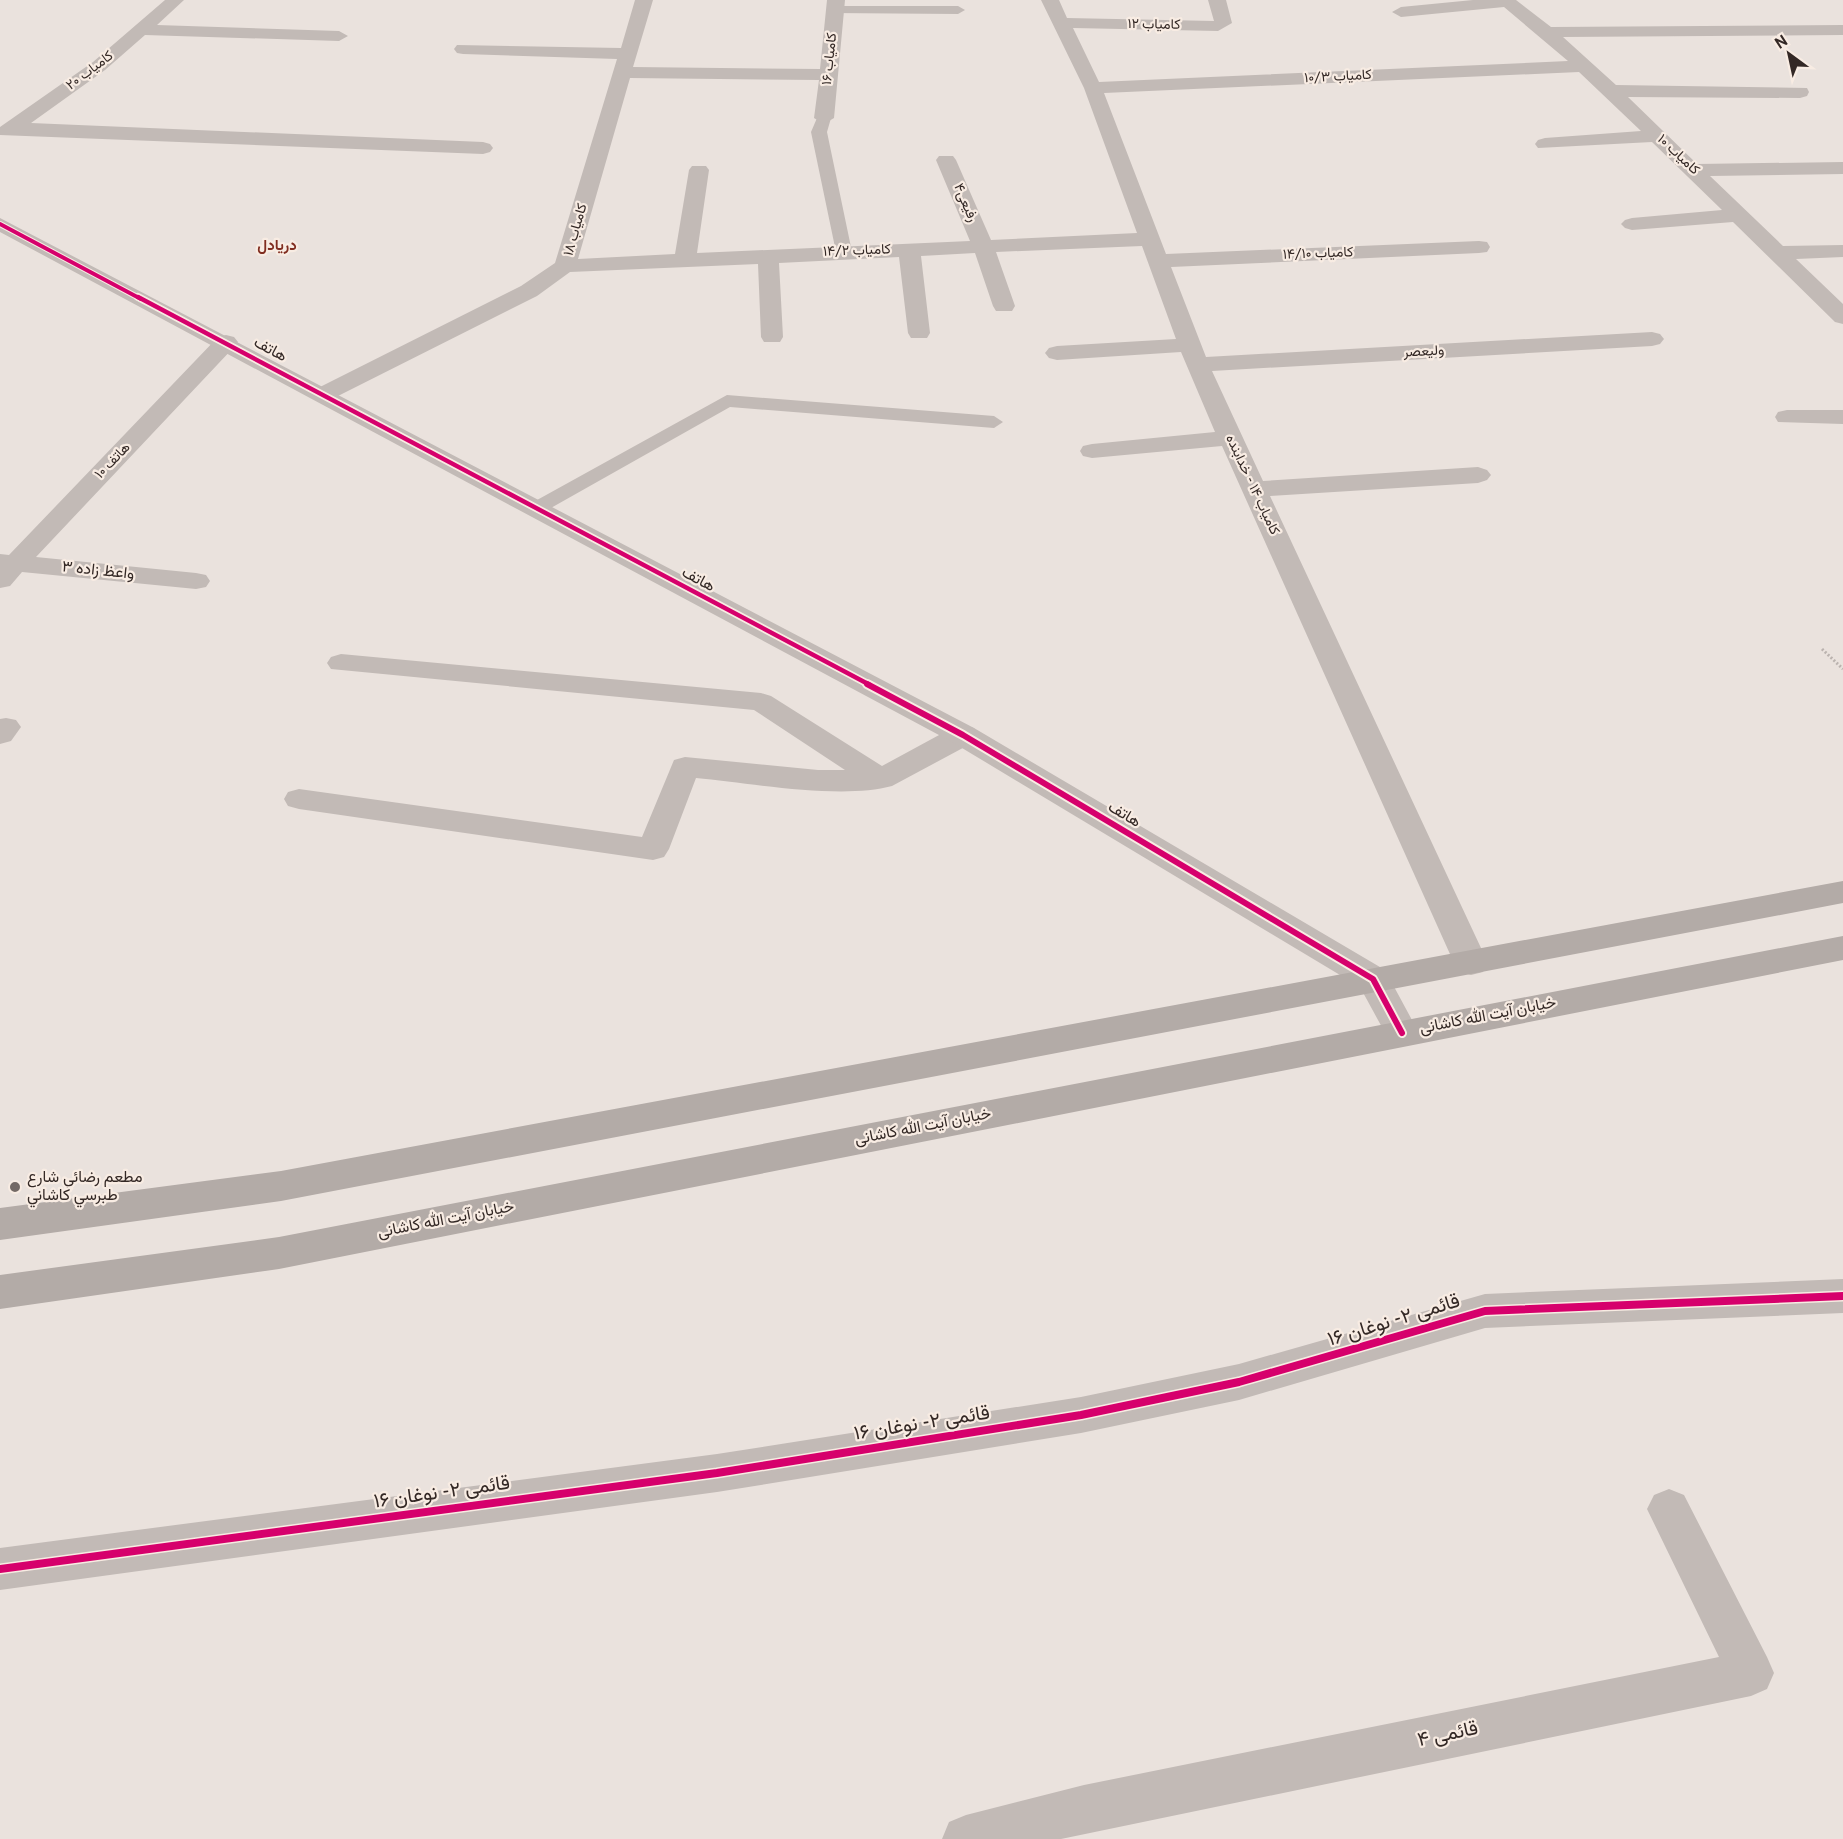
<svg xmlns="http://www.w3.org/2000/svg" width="1843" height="1839" viewBox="0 0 1843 1839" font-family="Overpass,Vazirmatn,sans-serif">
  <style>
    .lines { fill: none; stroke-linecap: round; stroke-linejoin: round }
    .path { stroke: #bbb3af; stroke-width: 3; stroke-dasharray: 2 2; stroke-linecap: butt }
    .service { fill: #c2bab6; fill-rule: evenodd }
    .minor { fill: #c2bab6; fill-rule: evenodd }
    .tertiary { fill: #c2bab6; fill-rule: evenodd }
    .secondary { fill: #b3aba7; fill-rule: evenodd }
    .cycleway-far3-casing { stroke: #f8ece3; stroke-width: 6 }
    .cycleway-far2-casing { stroke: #f8ece3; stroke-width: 8 }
    .cycleway-far1-casing { stroke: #f8ece3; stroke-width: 10 }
    .cycleway-casing { stroke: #f8ece3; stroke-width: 11 }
    .cycleway-far3 { stroke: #d6006c; stroke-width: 4 }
    .cycleway-far2 { stroke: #d6006c; stroke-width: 4.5 }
    .cycleway-far1 { stroke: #d6006c; stroke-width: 6 }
    .cycleway { stroke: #d6006c; stroke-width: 8 }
    .poi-dot { fill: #736965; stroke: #f8ece3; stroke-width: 2 }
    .labels { text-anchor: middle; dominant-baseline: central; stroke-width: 4.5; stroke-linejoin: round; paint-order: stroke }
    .far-street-label { font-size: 14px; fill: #332825; stroke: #f8ece3 }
    .far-neighbourhood-label { font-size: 15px; font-weight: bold; fill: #802d20; stroke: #f8ece3 }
    .street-label { font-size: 16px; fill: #332825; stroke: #f8ece3 }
    .poi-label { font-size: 16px; fill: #332825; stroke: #f8ece3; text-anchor: start }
    .near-street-label { font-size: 20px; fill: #332825; stroke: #f8ece3 }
  </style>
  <rect width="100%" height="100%" fill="#eae2dd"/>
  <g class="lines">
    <path class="path" d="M1822 649 1843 669"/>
    <g class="service">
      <path d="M835 6H958L965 10 958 14 830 13 828 10Z"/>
      <path d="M824 114 831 118 827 132 852 252 844 257 836 252 811 132 817 118Z"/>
      <path d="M727 395 994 416 1003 422 994 428 730 407 542 513H528L525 509 528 505Z"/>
    </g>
    <g class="minor">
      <path d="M165 0H184L157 25 339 31 348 36 339 41 145 35 105 70 31 123 483 142 490 144 493 148 490 152 483 154 0 135V127L93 62Z"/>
      <path d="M635 0H653L633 67 820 69 827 0H845L834 118 824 124 814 118 819 80 630 78 578 259 675 254 689 170 692 166H706L709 170 697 253 970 241 936 160 939 156H953L956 160 991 240 1137 233 1084 88 1041 0H1059L1067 18 1214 21 1208 0H1226L1232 23 1218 31 1073 28 1099 82 1568 61 1504 7 1401 17 1392 12 1401 7 1473 0H1516L1551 27 1843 25V35L1563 37 1616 85 1807 88 1809 92 1807 96 1800 98 1628 97 1697 164 1843 162V174L1710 176 1783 246 1843 245V257L1796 259 1843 304V324L1835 322 1733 222 1632 230 1625 228 1621 224 1625 220 1632 218 1722 210 1652 142 1538 148 1535 144 1538 140 1545 138 1641 131 1579 72 1104 93 1166 254 1479 241 1487 242 1490 247 1487 252 1479 253 1171 267 1206 357 1652 332 1660 334 1664 339 1660 344 1652 346 1212 371 1263 481 1478 467 1487 470 1491 475 1487 480 1478 483 1270 496 1488 963 1483 972 1471 975 1459 972 1454 963 1222 446 1092 458 1083 456 1080 451 1083 446 1092 444 1215 432 1181 352 1057 360 1049 358 1045 353 1049 348 1057 346 1176 339 1142 246 996 252 1015 306 1012 311H996L993 306 975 253 921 256 930 333 927 338H911L908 333 899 257 779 263 783 337 780 342H764L761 337 758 264 570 272 537 296 332 399 324 401 316 399 312 394 316 389 521 286 555 263 617 59 463 54 457 53 454 49 457 45 621 48Z"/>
      <path d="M226 335 234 337 238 342 234 347 36 557 196 573 206 575 210 581 206 587 196 589 22 572 10 586 0 588V554L9 555 218 337Z"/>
      <path d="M1787 410H1843V424L1778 422 1775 417 1778 412Z"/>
      <path d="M341 654 761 693 771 696 882 766 952 728 963 725 974 728 978 735 974 742 892 786C841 800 750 783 696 778L669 849 664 857 653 860 299 809 288 806 284 799 288 792 299 789 642 837 674 760 685 757 818 770H845L754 710 331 669 327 663 331 657Z"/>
      <path d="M6 718 16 720 21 727 11 741 0 744V719Z"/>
      <path d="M1843 1279V1313L1485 1328 1239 1400 1081 1433 717 1492 0 1590V1548L717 1454 1081 1397 1239 1364 1485 1294Z"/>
      <path d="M1669 1489 1684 1495 1767 1657 1774 1673 1767 1689 1751 1696 1061 1839H942L949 1822 966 1815 1084 1785 1719 1657 1647 1509 1654 1495Z"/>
    </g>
    <path class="tertiary" d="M0 218 974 728 1385 970 1419 1033 1414 1042 1402 1046 1390 1042 1360 987 952 742 0 232Z"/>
    <g class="secondary">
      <path d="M1843 881V903L281 1201 0 1240V1208L281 1171Z"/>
      <path d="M1843 936V960L279 1269 0 1309V1275L279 1237Z"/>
    </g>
    <g class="cycleway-far3-casing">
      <path id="cycleway-far3" d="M0 224 141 299"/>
    </g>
    <g class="cycleway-far2-casing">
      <path id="cycleway-far2" d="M138 297 870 685"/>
    </g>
    <g class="cycleway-far1-casing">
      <path id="cycleway-far1" d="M867 684 963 735 1373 979 1402 1033"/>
    </g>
    <g class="cycleway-casing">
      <path id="cycleway" d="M0 1569 717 1473 1081 1415 1239 1382 1485 1311 1843 1296"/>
    </g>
    <use href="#cycleway-far3" class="cycleway-far3"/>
    <use href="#cycleway-far2" class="cycleway-far2"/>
    <use href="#cycleway-far1" class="cycleway-far1"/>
    <use href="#cycleway" class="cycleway"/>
  </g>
  <circle class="poi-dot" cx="15" cy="1187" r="6"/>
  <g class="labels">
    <g class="far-street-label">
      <text transform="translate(1154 25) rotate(1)">کامیاب ۱۲</text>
      <text transform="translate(830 59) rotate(-84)">کامیاب ۱۶</text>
      <text transform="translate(90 71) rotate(-37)">کامیاب ۲۰</text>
      <text transform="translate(1338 77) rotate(-3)">کامیاب ۱۰/۳</text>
      <text transform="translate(1678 155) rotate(43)">کامیاب ۱۰</text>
      <text transform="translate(965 203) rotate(67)">رفیعی۴</text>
      <text transform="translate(576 230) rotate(-74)">کامیاب ۱۸</text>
      <text transform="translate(857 251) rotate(-2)">کامیاب ۱۴/۲</text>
      <text transform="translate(1318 254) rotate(-2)">کامیاب ۱۴/۱۰</text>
      <text transform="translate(1424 352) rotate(-3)">ولیعصر</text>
      <text transform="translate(113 461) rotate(-46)">هاتف ۱۰</text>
      <text transform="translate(1252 485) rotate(65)">کامیاب ۱۴ - خدابنده</text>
    </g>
    <g class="far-neighbourhood-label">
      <text x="277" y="246">دریادل</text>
    </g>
    <g class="street-label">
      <text transform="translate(270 350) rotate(28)">هاتف</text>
      <text transform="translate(98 571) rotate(6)">واعظ زاده ۳</text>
      <text transform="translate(698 580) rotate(28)">هاتف</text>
      <text transform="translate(1124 815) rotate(31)">هاتف</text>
      <text transform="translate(1488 1016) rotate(-11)">خیابان آیت الله کاشانی</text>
      <text transform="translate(923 1127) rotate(-11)">خیابان آیت الله کاشانی</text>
      <text transform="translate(446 1220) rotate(-11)">خیابان آیت الله کاشانی</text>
    </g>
    <g class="poi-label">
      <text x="27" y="1178">مطعم رضائي شارع<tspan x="27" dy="18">طبرسي كاشاني</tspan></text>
    </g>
    <g class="near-street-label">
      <text transform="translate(1394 1321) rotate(-17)">قائمی ۲- نوغان ۱۶</text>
      <text transform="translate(922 1424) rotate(-9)">قائمی ۲- نوغان ۱۶</text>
      <text transform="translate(442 1493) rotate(-8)">قائمی ۲- نوغان ۱۶</text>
      <text transform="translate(1448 1735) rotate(-12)">قائمی ۴</text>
    </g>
  </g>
  <g transform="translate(1789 54) rotate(327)" stroke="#f8ece3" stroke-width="4.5" paint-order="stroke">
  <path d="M0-4.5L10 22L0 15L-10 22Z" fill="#332825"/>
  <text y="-9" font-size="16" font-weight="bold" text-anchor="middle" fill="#332825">N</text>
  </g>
</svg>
